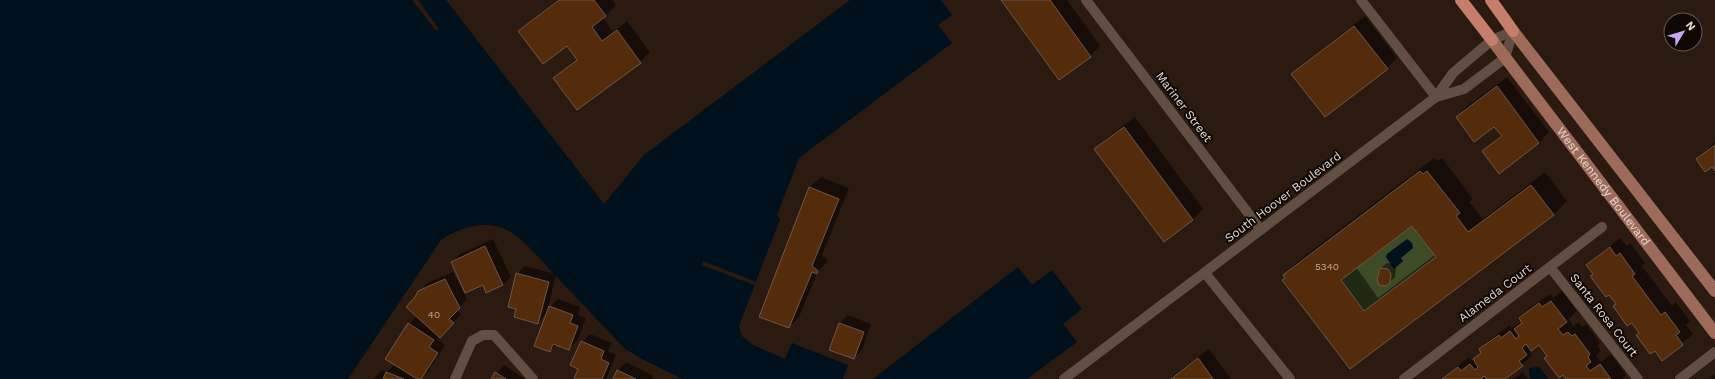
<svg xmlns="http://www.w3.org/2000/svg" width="1715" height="379" viewBox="0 0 1715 379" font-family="'Work Sans',sans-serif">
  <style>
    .green { fill: #3d4b26 }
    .water { fill: #00101c }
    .pier { fill: #2b1a0f }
    .shadow { fill: #0007; fill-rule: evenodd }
    .building { fill: #552c0b; stroke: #6c584b; fill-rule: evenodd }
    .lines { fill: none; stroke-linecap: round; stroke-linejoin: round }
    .street { stroke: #624e42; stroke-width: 10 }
    .primary { stroke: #9e6b5b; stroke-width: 12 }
    .highway { stroke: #c67e6c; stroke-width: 12 }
    .labels { text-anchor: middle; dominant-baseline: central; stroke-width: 4; stroke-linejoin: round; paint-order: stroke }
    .number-label { font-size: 10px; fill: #c1aea0 }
    .street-label { font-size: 12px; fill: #e5d9d1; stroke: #0e0704 }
  </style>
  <rect width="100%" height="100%" fill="#2b1a0f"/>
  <path class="green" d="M1412 226 1436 257 1364 311 1341 280Z"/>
  <g class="water">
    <path d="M0 0H446L604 204 644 155 850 0H941L952 15 938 25 952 43 799 158 777 215 780 219 739 326 742 336 753 345 785 359 792 343 848 365 843 379H683L642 359 624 348C600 322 576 297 552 272 540 259 527 243 512 233 490 218 461 226 441 240L348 379H0Z"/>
    <path d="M1407 239 1412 243 1413 248 1401 258 1403 261 1394 269 1386 257 1387 254Z"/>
    <path d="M1018 267 1032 285 1052 270 1082 309 1063 324 1077 342 1027 379H873Z"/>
    <path d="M1539 367 1549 379H1530L1529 368Z"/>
  </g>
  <g class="pier">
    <path d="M412 0H418L439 29 436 31Z"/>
    <path d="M703 261 756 282 754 285 702 265Z"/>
  </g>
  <g class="shadow">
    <path d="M557 0H612L616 5 603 18 613 32 627 21 650 52 640 62 554 78 577 58 567 45 519 31 530 21Z"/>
    <path d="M1002 0H1067L1100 46 1090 56Z"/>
    <path d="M1365 16 1397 58 1387 68 1293 74 1303 64Z"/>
    <path d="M1507 77 1549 132 1539 143 1499 172 1483 151 1502 135 1495 125 1457 117 1467 106Z"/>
    <path d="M1135 117 1203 209 1193 219 1164 241 1095 149 1106 139Z"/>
    <path d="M1715 142V170L1712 166 1698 159Z"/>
    <path d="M1434 158 1437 161 1442 158 1473 199 1469 202 1483 219 1545 172 1567 201 1553 215 1350 368 1284 275 1298 261ZM1412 224 1435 255 1378 298 1356 267Z"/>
    <path d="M821 177 849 188 822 255 828 261 827 262 817 273 799 317 789 327 761 316 810 187Z"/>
    <path d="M1620 238 1627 246 1630 243 1645 263 1642 266 1672 306 1676 302 1690 321 1686 325 1693 334 1662 359 1655 350 1637 335 1640 332 1587 265 1598 255Z"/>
    <path d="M493 239 511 277 503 285 483 284 452 262 460 254Z"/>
    <path d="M1387 263 1394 264 1396 268 1395 277 1389 283 1381 268Z"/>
    <path d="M525 266 556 274 547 313 538 323 517 308V274Z"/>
    <path d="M453 272 467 299 457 310 461 314 437 339 445 345 428 372 420 379H373L382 370 387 372 395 364 409 324 417 316 419 292 427 283Z"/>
    <path d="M1562 291 1577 311 1569 319 1573 326 1579 322 1582 327 1586 324 1600 343 1597 346 1601 351 1596 356 1601 362 1611 354 1626 375 1623 379H1567L1539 344 1530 351 1532 355 1522 365 1503 379H1443L1469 357 1472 361 1475 359 1482 352 1480 349 1491 339 1510 325 1512 328 1522 321 1520 318 1530 308 1550 294 1553 298Z"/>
    <path d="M558 299 580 307 578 315 586 318 577 341 569 349 557 344 550 351V307Z"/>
    <path d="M848 315 871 324 862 350 854 358 840 323Z"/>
    <path d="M590 334 612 343 608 351 616 355 606 379H575L579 368 582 342Z"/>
    <path d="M1209 349 1231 379H1170L1174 375Z"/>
    <path d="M626 362 654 376 652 379H614L618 370Z"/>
    <path d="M504 365 525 379H492Z"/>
    <path d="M1523 372 1528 379H1513Z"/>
    <path d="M1715 374V379H1708Z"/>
  </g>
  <g class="building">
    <path d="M559 0H594L606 16 592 27 602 41 617 30 641 63 577 110 553 78 577 60 567 46 543 64 518 31Z"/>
    <path d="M1001 0H1050L1091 57 1059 80Z"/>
    <path d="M1354 26 1388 69 1325 117 1291 74Z"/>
    <path d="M1497 86 1539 143 1499 174 1482 151 1502 136 1494 127 1474 142 1456 117Z"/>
    <path d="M1124 127 1193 220 1164 242 1094 149Z"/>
    <path d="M1715 145V171L1712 167 1705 172 1696 159Z"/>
    <path d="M1420 171 1423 174 1427 171 1460 213 1456 216 1468 232 1531 185 1554 215 1350 369 1282 280 1285 278 1283 275ZM1412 226 1436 257 1364 311 1341 280Z"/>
    <path d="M809 187 839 199 812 266 818 271 817 274 812 272 789 328 759 317Z"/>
    <path d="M485 246 503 285 486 293 483 285 465 293 451 262Z"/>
    <path d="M1610 247 1616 256 1620 253 1635 274 1632 276 1661 315 1665 312 1680 332 1676 335 1683 345 1662 361 1655 351 1650 354 1636 335 1639 333 1632 323 1627 326 1613 306 1616 304 1609 295 1606 297 1590 276 1593 274 1586 265Z"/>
    <path d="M1380 268 1388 269 1391 274 1390 283 1386 286 1379 285 1377 280Z"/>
    <path d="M516 273 549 282 538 324 514 317 516 309 508 307Z"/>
    <path d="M445 279 460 308 449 319 454 323 440 338 406 307 415 297 418 291Z"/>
    <path d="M1551 301 1567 322 1558 329 1563 335 1568 332 1572 336 1575 334 1590 354 1588 357 1591 362 1586 366 1590 371 1600 364 1611 379H1566L1563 375 1559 378 1544 358 1547 356 1539 345 1531 351 1526 344 1522 348 1527 355 1519 361 1523 366 1505 379H1487L1484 376 1481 379H1442L1458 367 1461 371 1470 364 1475 370 1478 367 1473 359 1481 353 1479 349 1499 335 1501 338 1510 331 1516 339 1519 336 1514 329 1522 323 1519 318 1539 303 1542 307Z"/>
    <path d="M549 306 573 315 570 323 578 326 569 350 553 344 550 352 534 346Z"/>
    <path d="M408 323 434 340 429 347 438 353 421 379H417L385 359Z"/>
    <path d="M839 323 864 332 854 359 829 350Z"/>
    <path d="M581 341 604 351 601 359 609 363 602 379H574L578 369 570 365Z"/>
    <path d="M1198 358 1213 379H1171Z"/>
    <path d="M617 370 636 379H613Z"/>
    <path d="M386 372 404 379H383Z"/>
    <path d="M495 372 506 379H491Z"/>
  </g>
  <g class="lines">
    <g class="street">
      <path d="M1086 0 1261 230"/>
      <path d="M1361 0 1436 97"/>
      <path d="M1436 97 1464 89 1505 58 1513 31"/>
      <path d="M1550 267 1638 379"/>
      <path d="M1205 273 1290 379"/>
      <path d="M455 379 472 341 483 335H494L533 379"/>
      <path d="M1064 379 1436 97 1453 73 1492 40 1513 31"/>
      <path d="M1404 379 1602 227"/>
      <path d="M1680 379 1715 352"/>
    </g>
    <g class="primary">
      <path d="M1513 31 1715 291"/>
      <path id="s1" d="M1492 40 1715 333"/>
    </g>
    <g class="highway">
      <path d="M1461 0 1492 40"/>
      <path d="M1491 0 1513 31"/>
    </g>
  </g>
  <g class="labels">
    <g class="number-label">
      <text x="1327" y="266">5340</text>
      <text x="434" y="314">40</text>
    </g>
    <g class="street-label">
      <text transform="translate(1184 107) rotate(53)">Mariner Street</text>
      <text stroke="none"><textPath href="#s1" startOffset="184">West Kennedy Boulevard</textPath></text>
      <text transform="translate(1283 197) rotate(-37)">South Hoover Boulevard</text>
      <text transform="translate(1495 293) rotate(-37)">Alameda Court</text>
      <text transform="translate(1604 315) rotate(52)">Santa Rosa Court</text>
    </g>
  </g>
  <g transform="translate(1683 32) rotate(52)"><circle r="19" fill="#0e0704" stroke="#645b56"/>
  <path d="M0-3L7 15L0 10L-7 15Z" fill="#c4a7f1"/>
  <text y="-6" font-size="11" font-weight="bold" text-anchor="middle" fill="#e5d9d1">N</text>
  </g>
</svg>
